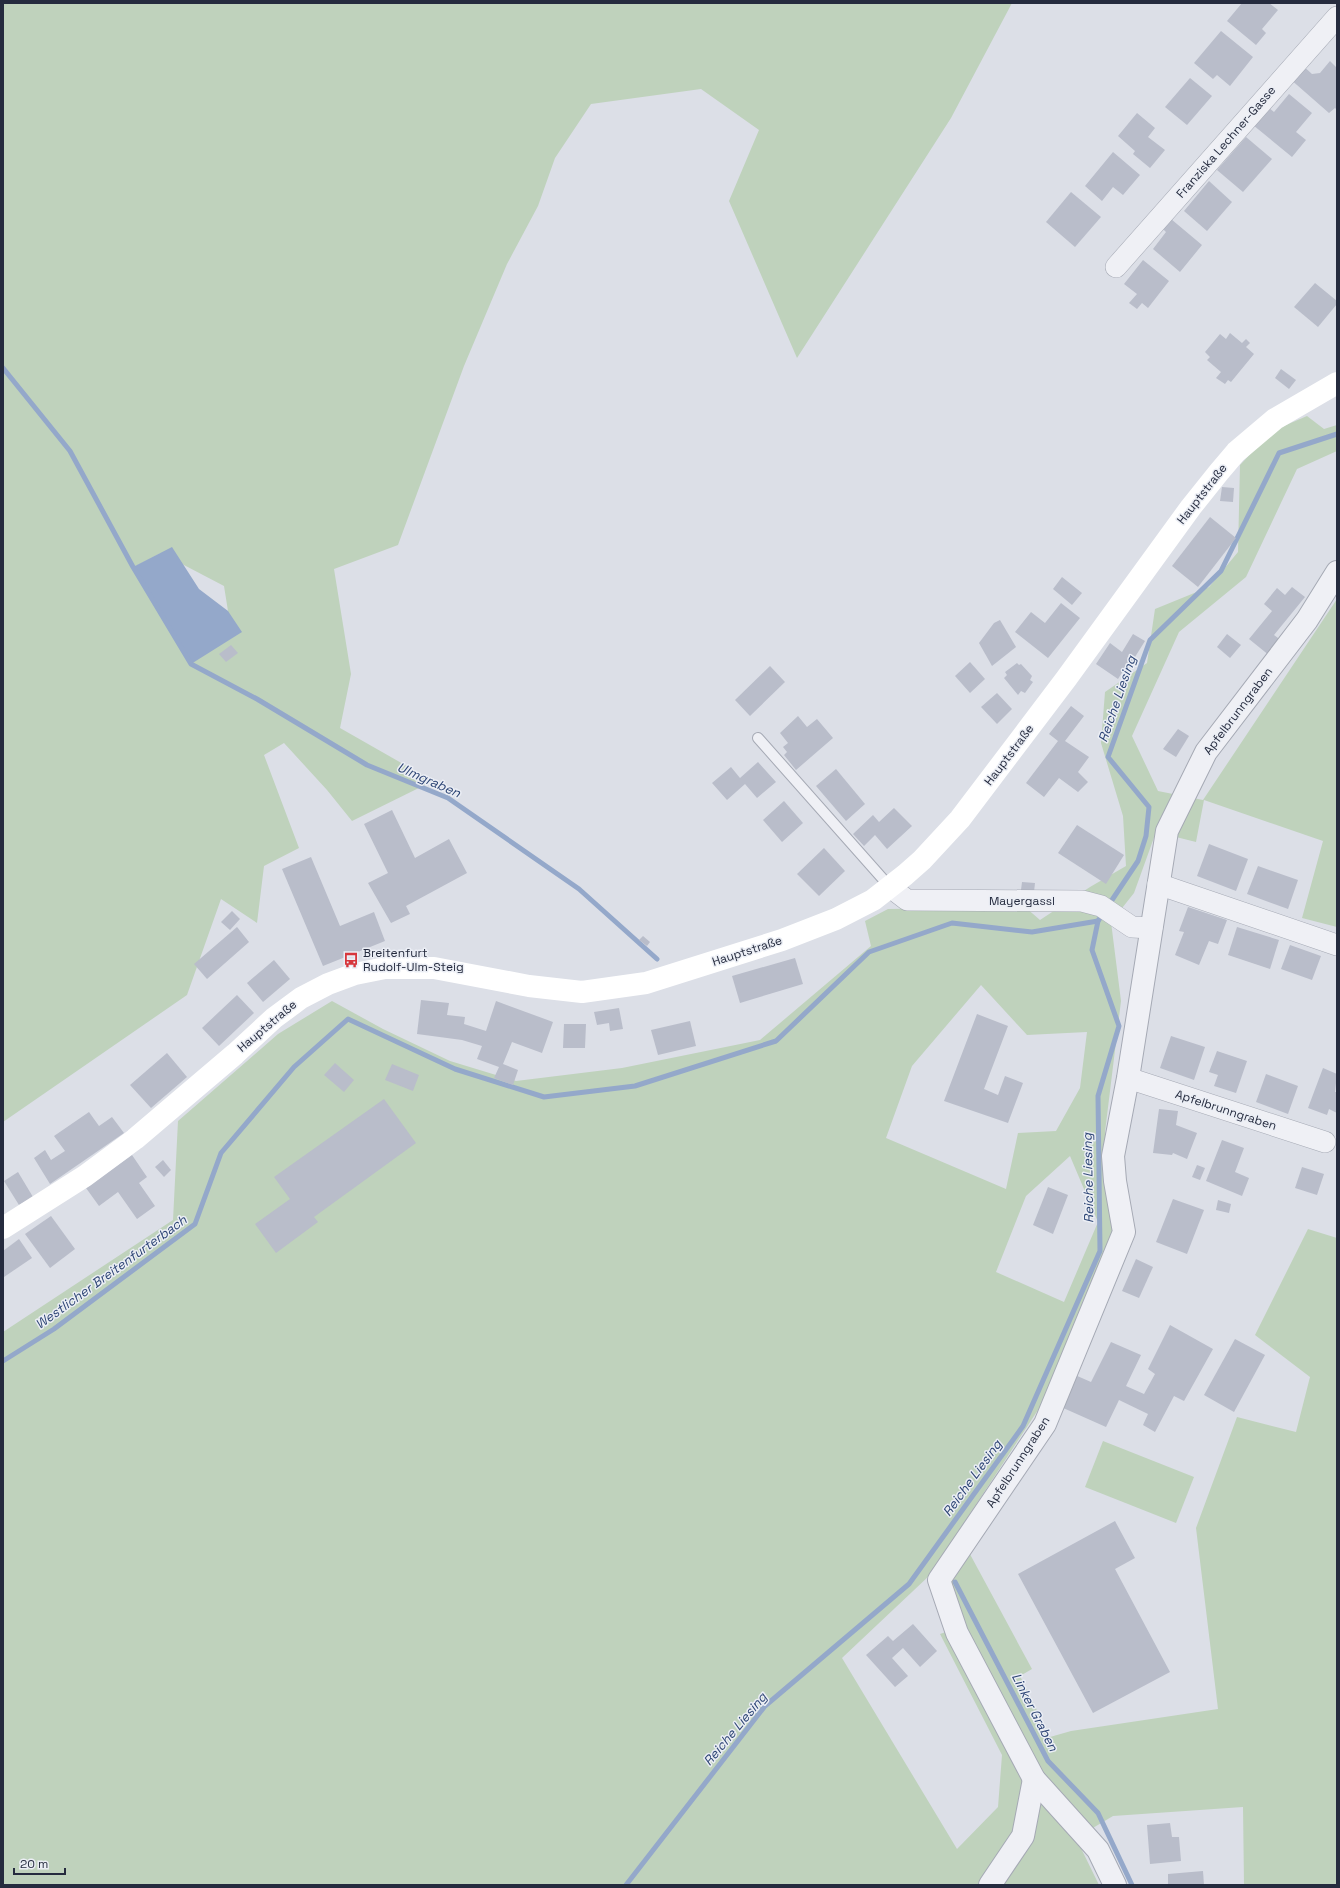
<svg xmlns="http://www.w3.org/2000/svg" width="1340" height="1888" viewBox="0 0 1340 1888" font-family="'Space Grotesk',sans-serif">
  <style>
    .green { fill: #bfd2bc; fill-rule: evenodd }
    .water { fill: #94a8ca }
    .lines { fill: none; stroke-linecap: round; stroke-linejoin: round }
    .stream { stroke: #94a8ca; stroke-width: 5 }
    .building { fill: #b9bdca }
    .service-casing { stroke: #a5a9b4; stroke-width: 12 }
    .minor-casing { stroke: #a5a9b4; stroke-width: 22 }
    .tertiary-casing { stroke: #a5a9b4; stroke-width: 24 }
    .service { stroke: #eff0f5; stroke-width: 10 }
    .minor { stroke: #eff0f5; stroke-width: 21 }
    .tertiary { stroke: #eff0f5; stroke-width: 22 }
    .secondary { stroke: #fff; stroke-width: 22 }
    .labels { text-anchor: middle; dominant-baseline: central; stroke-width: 3; stroke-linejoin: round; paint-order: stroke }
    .street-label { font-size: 12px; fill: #252b3e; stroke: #ebeef5 }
    .poi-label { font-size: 12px; fill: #252b3e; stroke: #ebeef5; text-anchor: start }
    .water-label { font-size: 13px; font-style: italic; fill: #2c4474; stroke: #ebeef5 }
  </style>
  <rect width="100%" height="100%" fill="#dcdfe7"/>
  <g class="green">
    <path d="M3 3H1012L951 118 797 358 729 201 759 130 701 89 591 104 555 158 538 206 507 264 464 366 398 545 334 569 351 674 340 728 433 781 352 821 327 790 284 743 264 755 299 848 264 866 257 923 221 899 187 995 3 1122ZM161 553 224 586 228 611 134 567Z"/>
    <path d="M1307 416 1324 429 1337 425V451L1297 469 1246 577 1179 632 1132 736 1158 791 1203 800 1337 599V927L1302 918 1323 841 1204 800 1196 842 1156 832 1134 893 1111 922 1121 1001 1105 1132 1119 1231 1055 1384 958 1532 1032 1669 1020 1676 1050 1737 1071 1731 1218 1709 1196 1528 1237 1417 1296 1432 1310 1377 1255 1335 1308 1229 1337 1238V1885H1244L1243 1807 1113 1816 1076 1838 1099 1885H3V1332L173 1220 178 1121 278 1034 332 1001 383 1029 450 1061 516 1081 622 1068 760 1040 871 946 865 921 888 909 1025 907 1040 920 1090 887 1126 866 1123 816 1101 743 1105 692 1147 663 1155 609 1209 587 1238 552 1240 465 1272 431ZM981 985 1027 1035 1087 1032 1080 1088 1056 1131 1018 1133 1006 1189 886 1138 912 1066ZM1070 1156 1098 1222 1064 1302 996 1272 1026 1196ZM930 1575 963 1626 940 1634 1002 1755 998 1807 957 1849 842 1658Z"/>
    <path d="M1103 1441 1194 1477 1176 1523 1085 1487Z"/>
  </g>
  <path class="water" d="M172 547 199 589 228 611 242 632 191 664 133 567Z"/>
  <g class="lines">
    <g class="stream">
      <path d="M3 368 70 451 133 567 191 664 257 699 367 765 448 798 579 889 657 959"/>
      <path d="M1108 906 1138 861 1146 836 1149 807 1108 757 1150 640 1221 571 1279 453 1337 434"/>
      <path d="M3 1361 54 1329 195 1224 221 1153 294 1067 348 1019 455 1069 544 1097 635 1086 776 1041 869 952 952 923 1032 932 1098 921"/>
      <path d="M955 1582 1048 1761 1098 1813 1132 1885"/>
      <path d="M626 1885 765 1706 909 1584 1023 1426 1100 1251 1098 1096 1119 1026 1092 950 1098 921 1104 912"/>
    </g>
  </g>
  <g class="building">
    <path d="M1242 3H1269L1278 10 1262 29 1266 33 1256 45 1227 21Z"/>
    <path d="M1221 31 1253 57 1230 86 1217 75 1213 79 1194 63Z"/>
    <path d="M1330 61 1337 68V110L1335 108 1329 113 1289 78 1301 64 1312 74 1320 73Z"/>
    <path d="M1190 78 1212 96 1187 125 1165 107Z"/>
    <path d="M1289 94 1312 113 1296 132 1306 140 1292 157 1253 125 1268 107 1274 112Z"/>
    <path d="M1137 113 1155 128 1148 137 1165 150 1150 168 1133 154 1135 151 1118 136Z"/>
    <path d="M1246 137 1272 159 1243 192 1217 170Z"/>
    <path d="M1113 152 1140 175 1123 195 1113 187 1102 201 1085 186Z"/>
    <path d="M1209 181 1232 202 1207 231 1184 211Z"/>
    <path d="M1071 192 1101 217 1075 247 1046 222Z"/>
    <path d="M1171 219 1202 245 1180 272 1153 249 1166 232 1163 229Z"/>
    <path d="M1143 260 1169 281 1148 308 1142 303 1137 309 1129 303 1137 294 1124 284Z"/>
    <path d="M1315 283 1337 301V304L1318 327 1294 307Z"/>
    <path d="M1230 333 1242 343 1246 339 1250 343 1246 347 1254 354 1231 382 1228 380 1225 384 1216 378 1221 372 1207 360 1210 357 1205 352 1220 334 1226 339Z"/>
    <path d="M1281 369 1296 380 1289 389 1275 378Z"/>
    <path d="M1222 487 1234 488 1233 502 1220 501Z"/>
    <path d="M1210 517 1236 538 1198 587 1172 566Z"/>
    <path d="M1062 577 1082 593 1072 605 1053 589Z"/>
    <path d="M1292 587 1305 597 1274 635 1282 641 1270 656 1249 639 1272 611 1264 604 1277 588 1285 595Z"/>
    <path d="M1061 603 1080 618 1048 658 1015 632 1031 612 1045 623Z"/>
    <path d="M1000 620 1016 647 992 666 979 643 994 623Z"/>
    <path d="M1133 634 1145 641 1125 673 1123 671 1118 679 1096 664 1110 643 1122 652Z"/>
    <path d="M1227 634 1241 645 1230 658 1217 647Z"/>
    <path d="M231 645 238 653 226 662 219 654Z"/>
    <path d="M970 662 985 679 970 693 955 676Z"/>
    <path d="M1017 663 1019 665 1021 664 1032 676 1030 680 1033 682 1025 693 1021 691 1018 695 1004 678 1007 675 1005 672Z"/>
    <path d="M770 666 785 682 750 716 735 700Z"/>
    <path d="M997 693 1012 709 997 724 981 707Z"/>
    <path d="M1071 706 1084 716 1065 741 1089 757 1078 772 1088 782 1078 792 1059 778 1044 797 1026 783 1058 741 1049 734Z"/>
    <path d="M798 716 807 727 817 719 833 738 796 770 784 755 787 752 783 747 788 743 780 733Z"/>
    <path d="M1178 729 1189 736 1176 757 1163 749Z"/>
    <path d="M758 762 776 782 757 798 745 784 727 800 712 783 731 767 740 778Z"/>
    <path d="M836 769 865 804 846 821 816 786Z"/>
    <path d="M784 801 803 823 782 842 763 820Z"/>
    <path d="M894 808 912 826 887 849 875 835 864 846 853 834 873 815 879 822Z"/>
    <path d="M392 810 415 858 449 839 467 873 406 906 410 914 391 923 368 883 388 873 364 824Z"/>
    <path d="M1077 825 1124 855 1106 884 1058 853Z"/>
    <path d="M1209 844 1248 859 1236 891 1197 876Z"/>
    <path d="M824 848 845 871 819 896 797 874Z"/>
    <path d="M311 857 340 926 374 912 385 941 323 966 282 869Z"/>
    <path d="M1258 866 1298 880 1288 909 1247 894Z"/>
    <path d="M1022 882 1035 883 1034 892 1021 890Z"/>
    <path d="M1188 907 1227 920 1218 944 1209 941 1199 965 1175 955 1184 932 1179 931Z"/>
    <path d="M232 911 240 919 230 930 221 922Z"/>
    <path d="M237 927 249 942 207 979 194 964Z"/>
    <path d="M1237 927 1279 940 1270 969 1228 955Z"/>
    <path d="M643 936 650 942 647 946 639 940Z"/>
    <path d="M1290 945 1321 956 1312 980 1281 969Z"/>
    <path d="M795 958 803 984 740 1003 732 976Z"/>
    <path d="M274 960 290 979 263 1002 247 983Z"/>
    <path d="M237 995 254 1013 219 1046 202 1028Z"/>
    <path d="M421 1000 449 1003 447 1015 465 1017 464 1024 486 1031 496 1001 553 1022 542 1053 512 1042 503 1064 518 1070 513 1085 494 1078 499 1067 477 1059 482 1046 462 1040 417 1034Z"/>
    <path d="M619 1008 623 1029 610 1031 609 1023 597 1025 594 1012Z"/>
    <path d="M977 1014 1008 1026 984 1089 998 1095 1005 1076 1023 1083 1008 1123 944 1101Z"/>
    <path d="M690 1021 696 1046 658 1055 651 1030Z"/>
    <path d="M564 1024H586L585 1048H563Z"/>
    <path d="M1171 1036 1205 1047 1194 1080 1160 1068Z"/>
    <path d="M1217 1051 1247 1061 1236 1093 1214 1086 1218 1075 1209 1072Z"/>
    <path d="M167 1053 187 1077 151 1108 130 1085Z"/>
    <path d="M335 1063 354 1080 344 1092 324 1075Z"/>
    <path d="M392 1064 419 1075 413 1091 385 1080Z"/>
    <path d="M1323 1068 1337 1074 1335 1092H1337V1113L1329 1109 1327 1115 1308 1108Z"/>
    <path d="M1266 1074 1298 1086 1288 1114 1256 1102Z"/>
    <path d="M384 1099 416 1143 314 1217 318 1222 276 1253 255 1224 290 1199 274 1177Z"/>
    <path d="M1159 1109 1178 1111 1176 1125 1197 1133 1187 1159 1173 1153 1172 1155 1153 1153Z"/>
    <path d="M89 1112 99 1126 112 1117 124 1133 50 1184 34 1158 45 1150 51 1160 65 1151 54 1136Z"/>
    <path d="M1222 1140 1244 1148 1235 1172 1249 1178 1242 1196 1206 1181Z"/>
    <path d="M132 1155 147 1177 139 1183 155 1206 137 1219 118 1192 99 1206 86 1188Z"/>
    <path d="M163 1160 171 1170 164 1177 155 1167Z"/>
    <path d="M1197 1165 1205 1168 1200 1180 1192 1177Z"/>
    <path d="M1302 1167 1324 1174 1317 1195 1295 1188Z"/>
    <path d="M18 1172 33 1197 19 1205 4 1181Z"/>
    <path d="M1048 1187 1068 1195 1053 1234 1033 1225Z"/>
    <path d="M1173 1199 1204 1210 1187 1254 1156 1242Z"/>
    <path d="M1218 1200 1231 1204 1229 1213 1216 1210Z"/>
    <path d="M51 1216 75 1249 50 1268 25 1234Z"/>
    <path d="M19 1239 32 1258 4 1277 3 1275V1251Z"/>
    <path d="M1136 1259 1153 1267 1139 1298 1122 1291Z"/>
    <path d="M1170 1325 1213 1349 1184 1401 1174 1396 1155 1432 1143 1425 1148 1414 1119 1400 1106 1427 1061 1407 1075 1375 1091 1382 1111 1342 1141 1355 1126 1386 1144 1394 1155 1374 1148 1369Z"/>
    <path d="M1235 1339 1265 1355 1234 1412 1204 1395Z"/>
    <path d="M1115 1521 1135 1558 1115 1569 1170 1672 1093 1713 1018 1574Z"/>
    <path d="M913 1624 937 1651 920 1667 903 1648 892 1658 908 1676 895 1687 866 1655 888 1636 893 1641Z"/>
    <path d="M1170 1823 1172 1837H1179L1181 1861 1150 1864 1147 1825Z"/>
    <path d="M1203 1871 1204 1885H1168V1874Z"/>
  </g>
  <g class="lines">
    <g class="service-casing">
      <path id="service" d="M758 738 890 887"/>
    </g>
    <g class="minor-casing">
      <g id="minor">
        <path d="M1116 267 1337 17"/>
        <path d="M1158 884 1337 945"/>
        <path d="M890 887 907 900 1082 901 1101 906 1132 927 1152 928"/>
        <path d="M1128 1078 1325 1142"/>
      </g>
    </g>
    <g class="tertiary-casing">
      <g id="tertiary">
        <path d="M990 1885 1023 1836 1034 1779"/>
        <path d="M1115 1885 1098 1850 1034 1779 957 1633 939 1580 1045 1424 1124 1232 1115 1181 1113 1156 1128 1078 1167 831 1206 752 1307 620 1337 572"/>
      </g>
    </g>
    <use href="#service" class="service"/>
    <use href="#minor" class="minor"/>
    <use href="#tertiary" class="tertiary"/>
    <path class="secondary" d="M3 1228 85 1176 135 1139 235 1054 274 1018 301 998 328 984 355 974 385 968H434L529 986 582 992 646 983 782 940 836 919 873 900 905 875 922 860 960 819 1066 679 1191 507 1219 472 1236 452 1275 419 1337 383"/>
  </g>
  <defs>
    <g id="bus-bare" transform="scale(1.2)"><path d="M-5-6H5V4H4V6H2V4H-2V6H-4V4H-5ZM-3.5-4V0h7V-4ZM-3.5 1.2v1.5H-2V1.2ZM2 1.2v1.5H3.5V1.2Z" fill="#d7363c" stroke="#ebeef5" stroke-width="2.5" paint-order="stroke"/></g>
  </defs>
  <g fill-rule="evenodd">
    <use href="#bus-bare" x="351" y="960"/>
  </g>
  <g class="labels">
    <g class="street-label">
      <text transform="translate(1226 142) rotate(-49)">Franziska Lechner-Gasse</text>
      <text transform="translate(1202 494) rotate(-52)">Hauptstraße</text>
      <text transform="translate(1238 711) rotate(-53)">Apfelbrunngraben</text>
      <text transform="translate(1009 755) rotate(-53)">Hauptstraße</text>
      <text x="1022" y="901">Mayergassl</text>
      <text transform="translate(747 951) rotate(-18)">Hauptstraße</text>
      <text transform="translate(267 1026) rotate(-40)">Hauptstraße</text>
      <text transform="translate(1226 1110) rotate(18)">Apfelbrunngraben</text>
      <text transform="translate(1018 1462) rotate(-57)">Apfelbrunngraben</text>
    </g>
    <g class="poi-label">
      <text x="363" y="953">Breitenfurt<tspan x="363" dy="14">Rudolf-Ulm-Steig</tspan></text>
    </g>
    <g class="water-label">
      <text transform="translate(1117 699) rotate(-71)">Reiche Liesing</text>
      <text transform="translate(429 780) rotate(24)">Ulmgraben</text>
      <text transform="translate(1088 1178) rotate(-91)">Reiche Liesing</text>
      <text transform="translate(111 1272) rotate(-36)">Westlicher Breitenfurterbach</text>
      <text transform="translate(972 1478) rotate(-54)">Reiche Liesing</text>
      <text transform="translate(1035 1712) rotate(63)">Linker Graben</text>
      <text transform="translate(735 1729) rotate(-50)">Reiche Liesing</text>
    </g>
  </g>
  <rect width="1340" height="1888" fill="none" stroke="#252b3e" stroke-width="8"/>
  <path d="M14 1868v6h51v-6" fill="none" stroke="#252b3e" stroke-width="2"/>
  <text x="20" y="1868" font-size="12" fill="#252b3e" stroke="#ebeef5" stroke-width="3" paint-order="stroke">20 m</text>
</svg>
